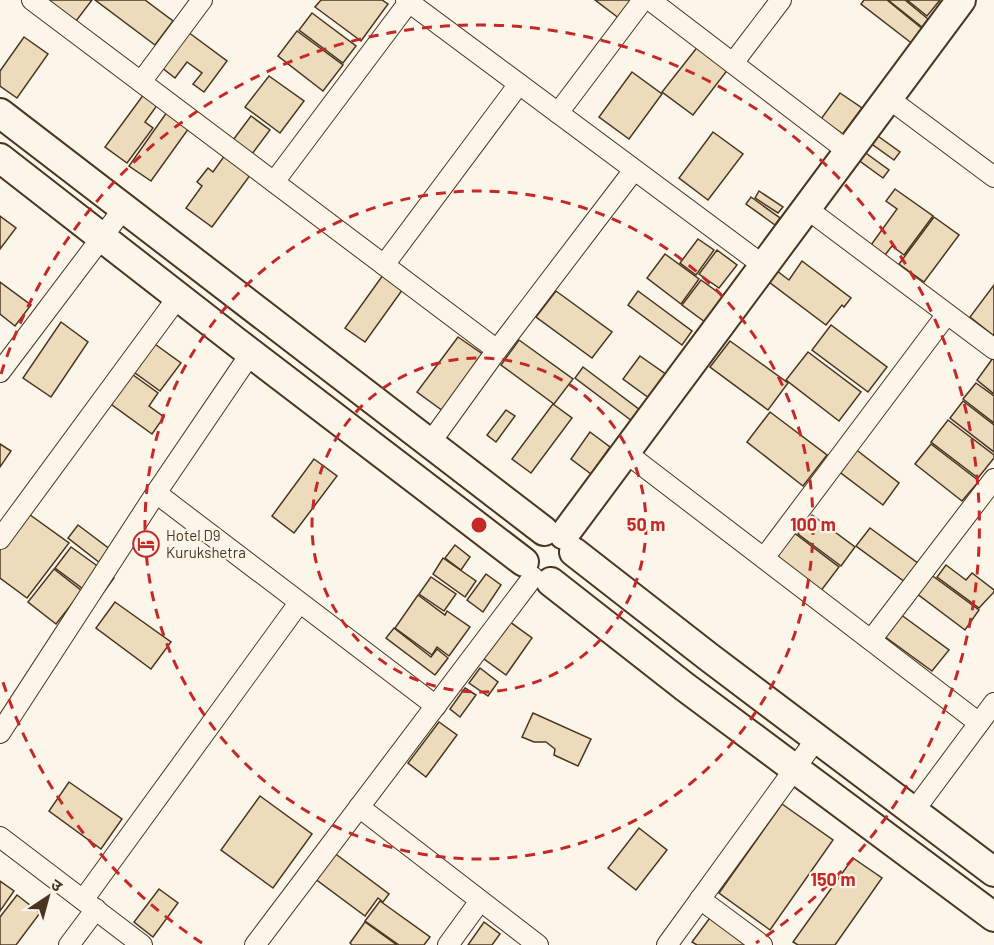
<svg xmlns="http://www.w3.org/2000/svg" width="994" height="945" viewBox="0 0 994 945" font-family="Barlow,'Noto Sans Devanagari',sans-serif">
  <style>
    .building { fill: #ecdcbc; stroke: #4a3520; stroke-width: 1.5 }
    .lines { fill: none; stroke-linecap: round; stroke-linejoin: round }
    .street-casing { stroke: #4a3520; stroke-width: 22 }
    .secondary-casing { stroke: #4a3520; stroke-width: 32 }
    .street { stroke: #fbf6e9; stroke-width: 20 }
    .secondary { stroke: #fbf6e9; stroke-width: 28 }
    .ring { fill: none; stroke: #c62828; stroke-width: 3; stroke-dasharray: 10 8 }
    .labels { text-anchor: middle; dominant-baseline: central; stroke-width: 4.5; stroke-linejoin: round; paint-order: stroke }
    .poi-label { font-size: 15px; fill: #4a3520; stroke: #fbf6e9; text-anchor: start }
    .centre { fill: #c62828; stroke: #fbf6e9; stroke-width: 3 }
    .ring-label { font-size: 18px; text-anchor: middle; font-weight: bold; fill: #c62828; stroke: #fbf6e9; stroke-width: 4.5; stroke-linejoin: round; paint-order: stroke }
  </style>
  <rect width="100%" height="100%" fill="#fbf6e9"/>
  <g class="building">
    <path d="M40 0H92L73 25Z"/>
    <path d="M95 0H145L173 21 155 45Z"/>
    <path d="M321 0H382L388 4 361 41 315 7Z"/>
    <path d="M595 0H634L620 19Z"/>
    <path d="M864 0H887L925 31 914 45 861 4Z"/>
    <path d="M888 0H905L928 19 922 27Z"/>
    <path d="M907 0H940L927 16Z"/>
    <path d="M312 13 356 46 343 63 299 30Z"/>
    <path d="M297 31 343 65 323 91 278 56Z"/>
    <path d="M188 32 227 61 204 92 193 84 202 73 187 62 175 78 161 67Z"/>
    <path d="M24 37 48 54 17 98 0 86V71Z"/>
    <path d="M699 45 729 68 693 115 662 92Z"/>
    <path d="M632 72 662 94 629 139 599 117Z"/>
    <path d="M269 76 304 101 280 133 245 107Z"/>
    <path d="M840 93 862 108 843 134 821 119Z"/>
    <path d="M144 94 158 104 145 122 153 128 127 163 105 147Z"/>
    <path d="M167 112 189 128 151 181 129 166Z"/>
    <path d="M251 116 270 130 252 154 233 140Z"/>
    <path d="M713 132 743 154 708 200 679 178Z"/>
    <path d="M875 134 900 152 894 160 869 142Z"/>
    <path d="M863 151 889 170 883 178 857 159Z"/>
    <path d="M225 155 251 174 212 227 186 208 202 186 197 182 208 168 213 172Z"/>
    <path d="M895 189 933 216 904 255 892 246 885 255 871 245 897 209 886 201Z"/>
    <path d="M759 191 783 207 778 213 755 198Z"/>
    <path d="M751 197 780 218 775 225 746 204Z"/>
    <path d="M0 216 16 228 0 249Z"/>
    <path d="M934 217 959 235 924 282 899 264Z"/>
    <path d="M698 239 714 250 696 275 680 263Z"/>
    <path d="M717 250 737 265 719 288 699 274Z"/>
    <path d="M665 254 699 279 681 304 647 278Z"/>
    <path d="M802 261 851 298 844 307 842 305 826 325 769 282 777 271 789 280Z"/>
    <path d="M383 275 403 289 365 342 345 328Z"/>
    <path d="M701 280 723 296 705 322 682 305Z"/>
    <path d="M0 282 31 305 15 326 0 314Z"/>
    <path d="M994 285V336L970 317Z"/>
    <path d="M556 291 612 332 592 358 536 317Z"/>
    <path d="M638 291 692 331 682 345 628 305Z"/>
    <path d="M61 322 88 342 51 397 23 378Z"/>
    <path d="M831 325 887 367 868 392 812 350Z"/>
    <path d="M458 337 484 355 443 411 417 392Z"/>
    <path d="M519 340 573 379 554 404 501 365Z"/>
    <path d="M730 341 788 383 768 410 710 367Z"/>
    <path d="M152 342 181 363 160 391 131 370Z"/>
    <path d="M808 352 861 392 839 421 786 380Z"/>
    <path d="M640 356 667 375 649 398 623 379Z"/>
    <path d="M993 358 994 359V394L977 380Z"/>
    <path d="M583 367 644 413 636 424 575 378Z"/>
    <path d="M129 372 158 393 149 406 164 417 152 434 108 402Z"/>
    <path d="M976 383 994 396V423L963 399Z"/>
    <path d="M963 401 994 425V452L950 418Z"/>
    <path d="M553 404 572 418 531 473 512 459Z"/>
    <path d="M506 410 515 416 496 442 487 435Z"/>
    <path d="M770 412 827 455 803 486 747 442Z"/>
    <path d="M948 420 994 455V458L978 478 931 442Z"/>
    <path d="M590 432 610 447 591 474 571 459Z"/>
    <path d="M0 444 11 451 0 467Z"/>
    <path d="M931 444 979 481 962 501 915 464Z"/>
    <path d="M854 448 899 483 883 505 837 470Z"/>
    <path d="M314 459 337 476 294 533 272 516Z"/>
    <path d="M26 512 69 543 27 598 0 578V546Z"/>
    <path d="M812 515 855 547 841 566 798 534Z"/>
    <path d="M78 525 119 556 109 570 68 538Z"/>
    <path d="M870 528 919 564 905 582 856 546Z"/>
    <path d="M789 529 839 567 820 592 770 555Z"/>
    <path d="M455 545 470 557 461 570 445 558Z"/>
    <path d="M71 547 114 578 98 600 55 568Z"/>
    <path d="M443 558 476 581 465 597 433 574Z"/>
    <path d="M946 565 966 580 972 573 994 590V592L979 608 937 577Z"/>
    <path d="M54 569 82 591 56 624 28 602Z"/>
    <path d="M486 574 501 585 483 612 467 600Z"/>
    <path d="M930 574 979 610 965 630 916 593Z"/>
    <path d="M431 577 456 594 444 611 419 594Z"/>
    <path d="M418 595 445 615 447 611 470 627 449 656 437 647 432 655 395 628Z"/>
    <path d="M115 602 171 642 151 669 96 628Z"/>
    <path d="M900 614 949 650 932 671 884 636Z"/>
    <path d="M506 619 532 638 506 675 480 656Z"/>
    <path d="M394 628 431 657 437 649 448 658 435 675 386 638Z"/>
    <path d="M480 668 498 682 488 696 469 683Z"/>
    <path d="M465 688 476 695 460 717 450 709Z"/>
    <path d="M533 713 591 739 578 766 554 755 555 749 546 742H534L522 737Z"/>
    <path d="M439 722 457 735 426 777 408 763Z"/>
    <path d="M69 782 122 819 101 849 49 811Z"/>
    <path d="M260 796 312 834 273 888 221 850Z"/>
    <path d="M782 804 833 840 770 930 719 893Z"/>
    <path d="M639 828 667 850 636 890 608 868Z"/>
    <path d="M333 852 389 894 383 902 378 898 365 916 314 878Z"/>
    <path d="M853 858 882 878 835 945H798L793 942Z"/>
    <path d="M0 881 14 891 0 911Z"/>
    <path d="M159 889 178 903 153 937 134 922Z"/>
    <path d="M17 895 40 913 16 945H0V917Z"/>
    <path d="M380 901 430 937 424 945H399L365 921Z"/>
    <path d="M712 915 754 945H697L692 942Z"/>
    <path d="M365 922 397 945H352L350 943Z"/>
    <path d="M484 922 500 934 492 945H468Z"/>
  </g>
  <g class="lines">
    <g class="street-casing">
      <g id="street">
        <path d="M32 0 497 350"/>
        <path d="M406 0 764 266"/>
        <path d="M650 0 849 152"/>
        <path d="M733 63 781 0"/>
        <path d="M141 82 202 0"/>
        <path d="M888 98 994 177"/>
        <path d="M558 113 643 0"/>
        <path d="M274 182 409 2"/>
        <path d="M806 208 994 349"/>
        <path d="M384 265 519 84"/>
        <path d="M0 372 124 208"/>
        <path d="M430 443 497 350 634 170"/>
        <path d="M625 452 979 723"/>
        <path d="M156 493 436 706"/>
        <path d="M0 539 178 297"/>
        <path d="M764 558 947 314"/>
        <path d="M871 640 994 479"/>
        <path d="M0 733 156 493 251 353"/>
        <path d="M359 807 538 945"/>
        <path d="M913 812 994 703"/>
        <path d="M0 837 142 945"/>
        <path d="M700 899 762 945"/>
        <path d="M83 900 299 603"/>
        <path d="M69 945 96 909"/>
        <path d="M255 945 533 577"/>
        <path d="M448 945 480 901"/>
        <path d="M667 945 817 738"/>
      </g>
    </g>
    <g class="secondary-casing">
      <g id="secondary">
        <path d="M0 113 544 531"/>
        <path d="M0 158 235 341 524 562"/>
        <path d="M564 535 961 0"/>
        <path d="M574 552 710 658 994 872"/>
        <path d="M551 582 685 687 994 917"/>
      </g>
    </g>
    <use href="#street" class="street"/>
    <use href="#secondary" class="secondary"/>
  </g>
  <g class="ring">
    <circle cx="479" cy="525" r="167"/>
    <circle cx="479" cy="525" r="334"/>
    <path d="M202 943A501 501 0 0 1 1 676M1 374A501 501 0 1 1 756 943"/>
  </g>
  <defs>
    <g id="hotel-ring" transform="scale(1.35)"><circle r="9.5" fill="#fbf6e9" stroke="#c62828" stroke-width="1.5"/><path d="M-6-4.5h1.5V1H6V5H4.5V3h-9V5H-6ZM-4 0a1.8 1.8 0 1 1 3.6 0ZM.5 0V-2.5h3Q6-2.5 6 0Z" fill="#c62828"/></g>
  </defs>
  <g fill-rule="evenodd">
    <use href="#hotel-ring" x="146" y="544"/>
  </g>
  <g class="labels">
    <g class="poi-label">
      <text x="166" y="535">Hotel D9<tspan x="166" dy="17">Kurukshetra</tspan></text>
    </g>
  </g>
  <circle cx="479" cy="525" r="9" class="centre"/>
  <g class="ring-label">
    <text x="646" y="531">50 m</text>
    <text x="813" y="531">100 m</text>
    <text x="833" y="886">150 m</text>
  </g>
  <g transform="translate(48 897) rotate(36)" stroke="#fbf6e9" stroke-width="4.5" paint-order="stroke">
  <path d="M0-4.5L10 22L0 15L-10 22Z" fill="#4a3520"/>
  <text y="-9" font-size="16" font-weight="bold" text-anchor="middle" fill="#4a3520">उ</text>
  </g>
</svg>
